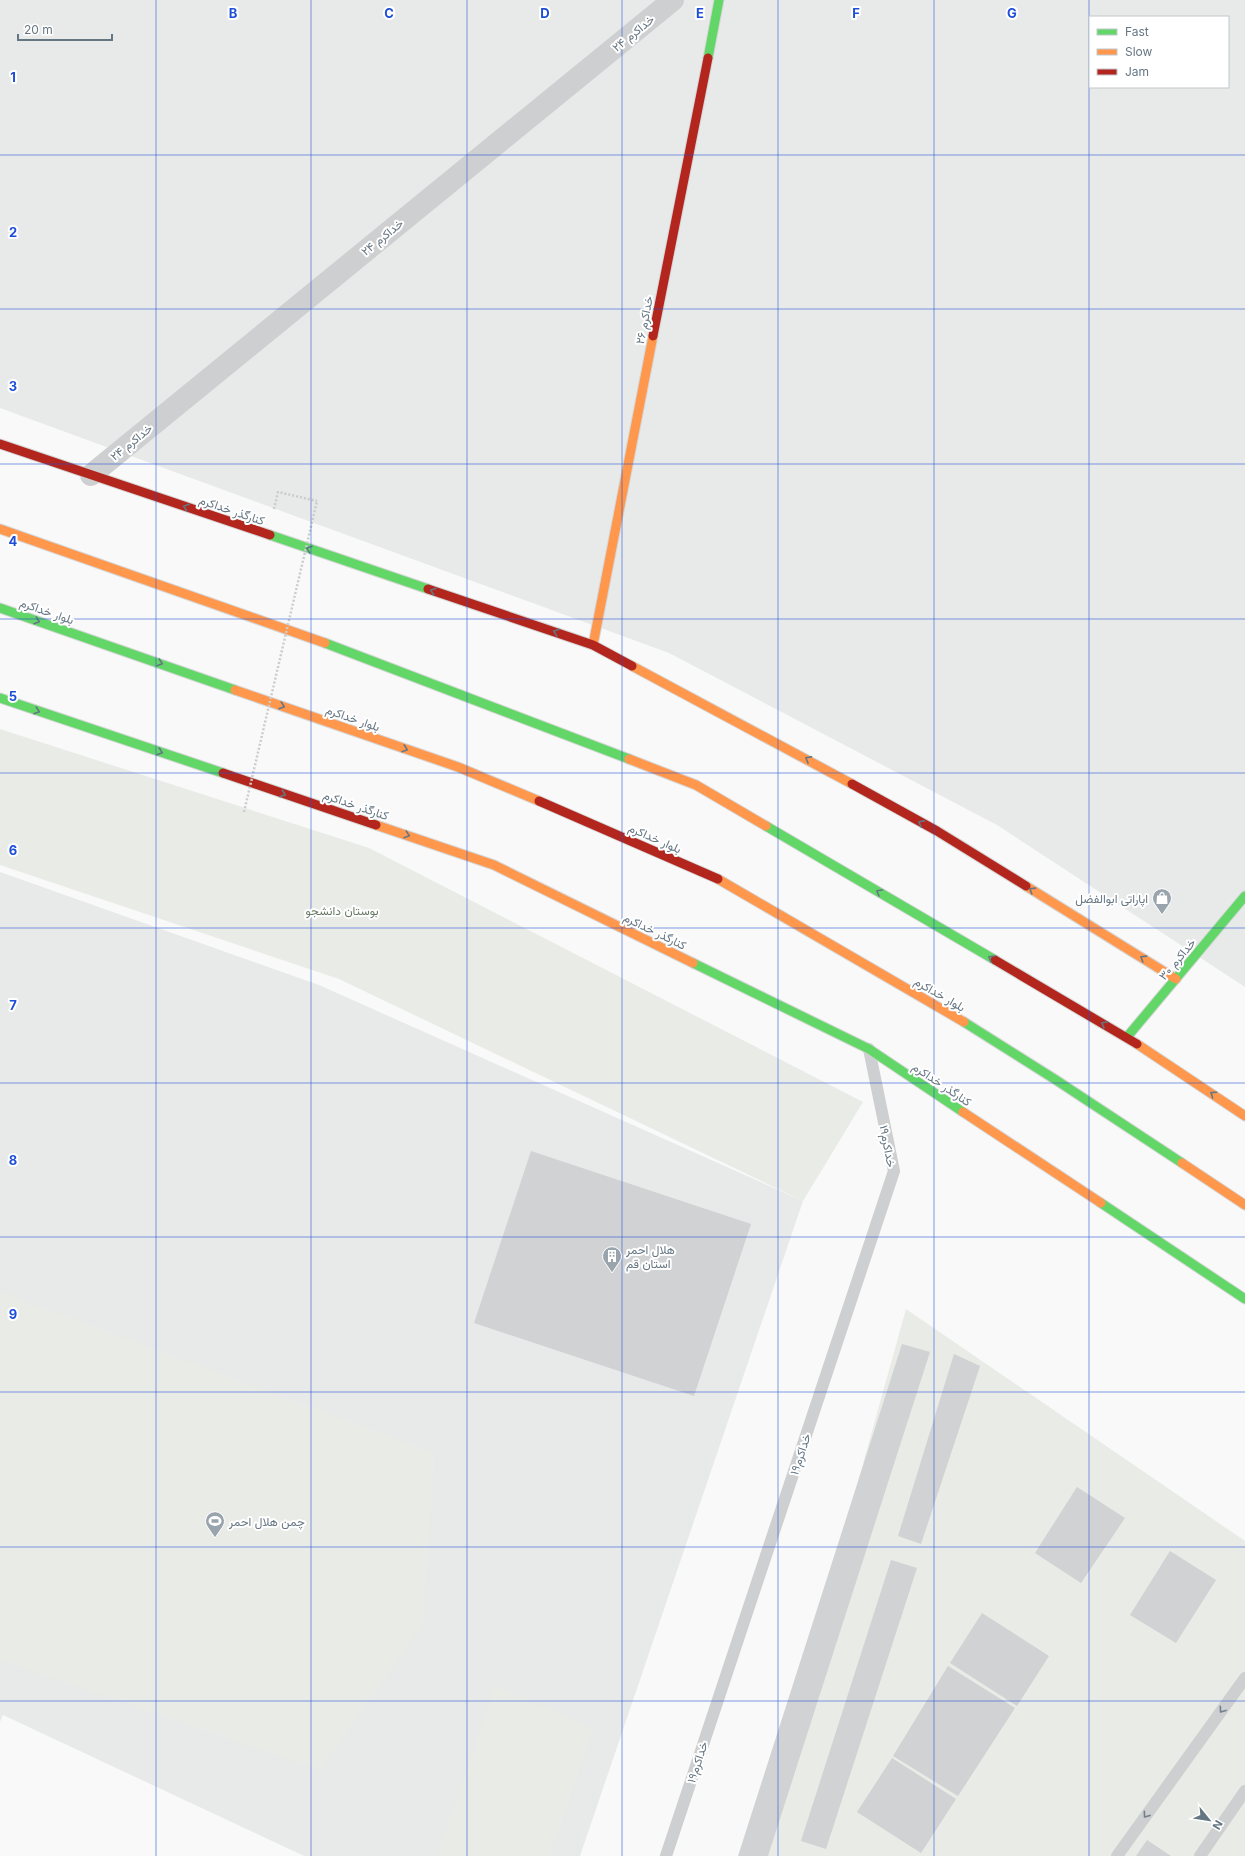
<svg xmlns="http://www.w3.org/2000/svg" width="1245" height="1856" viewBox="0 0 1245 1856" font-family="Inter,Vazirmatn,sans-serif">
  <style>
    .built { fill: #e8e9e9; fill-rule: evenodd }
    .green { fill: #e8ebe6 }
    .building { fill: #d0d2d3 }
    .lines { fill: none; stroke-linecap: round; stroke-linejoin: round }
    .fast-casing { stroke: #d5d6d7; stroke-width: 11 }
    .slow-casing { stroke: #d5d6d7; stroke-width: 11 }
    .jam-casing { stroke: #d5d6d7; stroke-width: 11 }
    .path { stroke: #cbcccd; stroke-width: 2.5; stroke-dasharray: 2 2; stroke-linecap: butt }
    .lane { stroke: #cecfd0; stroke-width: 12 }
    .street { stroke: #cecfd0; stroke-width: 22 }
    .fast { stroke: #63d668; stroke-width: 9 }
    .slow { stroke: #ff974d; stroke-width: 9 }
    .jam { stroke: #b3261e; stroke-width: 9 }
    .path-bridge { stroke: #cbcccd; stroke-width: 2.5; stroke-dasharray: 2 2; stroke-linecap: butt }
    .oneway { stroke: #657683 }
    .oneway2 { stroke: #707f8b }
    .grid { fill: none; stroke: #1d4ed8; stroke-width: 1; stroke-opacity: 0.55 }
    .labels { text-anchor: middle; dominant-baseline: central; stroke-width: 4; stroke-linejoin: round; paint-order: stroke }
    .street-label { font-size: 12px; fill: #657683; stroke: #fff }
    .poi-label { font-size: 12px; fill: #657683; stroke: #fff; text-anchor: start }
    .park-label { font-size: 12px; fill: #687a64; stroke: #fff }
    .grid-label { font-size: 13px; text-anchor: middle; font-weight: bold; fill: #1d4ed8; stroke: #fff; stroke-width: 4; stroke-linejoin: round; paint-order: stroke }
  </style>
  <rect width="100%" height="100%" fill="#f9f9f9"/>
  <g class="built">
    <path d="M0 0H1245V987L997 825 669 653 0 408ZM1090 17H1228V87H1090Z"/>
    <path d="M0 872 319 985 803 1201 580 1856H304L3 1715 0 1722Z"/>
  </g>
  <g class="green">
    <path d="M0 729 369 848 863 1102 803 1201 339 979 0 865Z"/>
    <path d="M0 1292 435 1453 423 1624 320 1770 0 1660Z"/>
    <path d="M906 1309 1245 1541V1856H754Z"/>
    <path d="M495 1685 593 1729 550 1856H437Z"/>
  </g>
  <g class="building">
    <path d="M531 1151 751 1224 694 1396 474 1323Z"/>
    <path d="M902 1344 930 1352 768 1856H738Z"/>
    <path d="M954 1354 980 1366 921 1544 898 1536Z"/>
    <path d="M1077 1487 1125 1518 1081 1583 1035 1553Z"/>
    <path d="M1170 1551 1216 1580 1176 1643 1130 1615Z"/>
    <path d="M891 1560 917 1568 826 1849 801 1841Z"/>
    <path d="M982 1613 1049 1656 1017 1706 950 1663Z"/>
    <path d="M948 1666 1015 1708 958 1796 893 1756Z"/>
    <path d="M892 1758 956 1799 921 1853 857 1812Z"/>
    <path d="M1147 1840 1171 1856H1136Z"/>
  </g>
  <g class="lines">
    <g class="fast-casing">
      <g id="fast">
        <path d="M708 58 719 0"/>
        <path d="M270 535 428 589"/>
        <path d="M0 608 235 690"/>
        <path d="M325 643 629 759"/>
        <path d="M0 698 223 773"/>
        <path d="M766 826 995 960"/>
        <path d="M693 963 869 1049 963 1112"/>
        <path d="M964 1022 1056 1080 1182 1163"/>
        <path d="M1127 1037 1245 896"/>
        <path d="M1101 1203 1245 1299"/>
      </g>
    </g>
    <g class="slow-casing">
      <g id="slow">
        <path d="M0 529 325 643"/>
        <path d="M593 645 653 336"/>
        <path d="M632 666 852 784"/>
        <path d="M235 690 458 767 539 801"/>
        <path d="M629 759 696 785 766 826"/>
        <path d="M376 825 494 865 693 963"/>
        <path d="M718 879 964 1022"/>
        <path d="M1026 886 1176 979"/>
        <path d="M1137 1044 1245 1116"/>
        <path d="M963 1112 1101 1203"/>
        <path d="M1182 1163 1245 1205"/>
      </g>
    </g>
    <g class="jam-casing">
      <g id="jam">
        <path d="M653 336 708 58"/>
        <path d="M0 444 270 535"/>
        <path d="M428 589 593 645 632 666"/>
        <path d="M223 773 376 825"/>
        <path d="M852 784 937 831 1026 886"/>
        <path d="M539 801 718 879"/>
        <path d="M995 960 1137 1044"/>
      </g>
    </g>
    <path class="path" d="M274 509 278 492 317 501"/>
    <g class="lane">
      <path d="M666 1856 894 1171 869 1049"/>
      <path d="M1117 1856 1245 1678"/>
      <path d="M1200 1856 1245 1791"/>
    </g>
    <path class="street" d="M91 475 673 0"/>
    <use href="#fast" class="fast"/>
    <use href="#slow" class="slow"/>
    <use href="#jam" class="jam"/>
    <path class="path-bridge" d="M244 812 317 501"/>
  </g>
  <defs><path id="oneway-chevron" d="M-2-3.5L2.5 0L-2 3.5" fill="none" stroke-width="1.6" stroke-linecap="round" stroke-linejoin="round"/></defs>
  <g class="oneway">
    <use href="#oneway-chevron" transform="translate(186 507) rotate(-161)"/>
    <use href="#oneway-chevron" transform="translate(309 549) rotate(-161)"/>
    <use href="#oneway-chevron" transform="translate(433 591) rotate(-161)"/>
    <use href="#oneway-chevron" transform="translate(37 621) rotate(19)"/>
    <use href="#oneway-chevron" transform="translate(556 632) rotate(-161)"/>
    <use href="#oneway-chevron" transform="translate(160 663) rotate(19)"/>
    <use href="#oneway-chevron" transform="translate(282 706) rotate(19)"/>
    <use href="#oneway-chevron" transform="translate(37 711) rotate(19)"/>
    <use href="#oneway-chevron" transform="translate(405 749) rotate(19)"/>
    <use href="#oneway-chevron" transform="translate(160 752) rotate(19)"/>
    <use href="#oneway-chevron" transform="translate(808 759) rotate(-151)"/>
    <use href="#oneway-chevron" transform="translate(283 794) rotate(19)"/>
    <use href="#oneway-chevron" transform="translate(921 823) rotate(-151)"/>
    <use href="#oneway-chevron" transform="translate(407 835) rotate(19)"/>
    <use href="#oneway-chevron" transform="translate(1032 890) rotate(-148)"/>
    <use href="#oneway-chevron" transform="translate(879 892) rotate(-150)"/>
    <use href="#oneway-chevron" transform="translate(991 958) rotate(-150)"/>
    <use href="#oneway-chevron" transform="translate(1143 958) rotate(-148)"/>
    <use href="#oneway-chevron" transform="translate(1104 1024) rotate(-150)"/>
    <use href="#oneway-chevron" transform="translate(1213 1094) rotate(-146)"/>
  </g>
  <g class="oneway2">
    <use href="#oneway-chevron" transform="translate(1222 1710) rotate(126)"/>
    <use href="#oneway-chevron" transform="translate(1146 1815) rotate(126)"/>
  </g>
  <path class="grid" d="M156 0V1856M311 0V1856M467 0V1856M622 0V1856M778 0V1856M934 0V1856M1089 0V1856M0 155H1245M0 309H1245M0 464H1245M0 619H1245M0 773H1245M0 928H1245M0 1083H1245M0 1237H1245M0 1392H1245M0 1547H1245M0 1701H1245"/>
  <defs>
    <g id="shop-pin" transform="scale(1)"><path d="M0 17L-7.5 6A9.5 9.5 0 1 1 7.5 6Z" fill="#99a4ac" stroke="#fff"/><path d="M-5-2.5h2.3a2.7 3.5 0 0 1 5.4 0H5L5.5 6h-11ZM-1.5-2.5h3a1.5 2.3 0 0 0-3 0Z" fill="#fff"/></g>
    <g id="building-pin" transform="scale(1)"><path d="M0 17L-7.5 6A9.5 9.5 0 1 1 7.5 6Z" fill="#99a4ac" stroke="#fff"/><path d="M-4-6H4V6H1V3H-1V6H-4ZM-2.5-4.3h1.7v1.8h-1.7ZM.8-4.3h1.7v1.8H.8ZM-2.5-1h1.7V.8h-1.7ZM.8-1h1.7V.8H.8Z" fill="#fff"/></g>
    <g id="stadium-pin" transform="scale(1)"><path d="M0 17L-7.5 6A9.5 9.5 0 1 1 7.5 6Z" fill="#99a4ac" stroke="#fff"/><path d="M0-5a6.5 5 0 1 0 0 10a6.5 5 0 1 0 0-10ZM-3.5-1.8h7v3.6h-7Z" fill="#fff"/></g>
  </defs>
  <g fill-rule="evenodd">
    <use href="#shop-pin" x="1162" y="898"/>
    <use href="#building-pin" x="612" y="1256"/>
    <use href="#stadium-pin" x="215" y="1521"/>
  </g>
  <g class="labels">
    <g class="street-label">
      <text transform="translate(633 33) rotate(-39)">۲۴ خداکرم</text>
      <text transform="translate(382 237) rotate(-39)">۲۴ خداکرم</text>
      <text transform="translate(644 320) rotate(-79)">۲۶ خداکرم</text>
      <text transform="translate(131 442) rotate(-39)">۲۴ خداکرم</text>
      <text transform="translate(232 510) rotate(19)">کنارگذر خداکرم</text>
      <text transform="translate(47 611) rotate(19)">بلوار خداکرم</text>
      <text transform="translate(353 718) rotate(19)">بلوار خداکرم</text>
      <text transform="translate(356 805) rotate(19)">کنارگذر خداکرم</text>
      <text transform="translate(655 838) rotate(24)">بلوار خداکرم</text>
      <text transform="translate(655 931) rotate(26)">کنارگذر خداکرم</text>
      <text transform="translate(1177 959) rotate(-50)">خداکرم ۳۰</text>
      <text transform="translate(940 994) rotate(30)">بلوار خداکرم</text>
      <text transform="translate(942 1084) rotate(34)">کنارگذر خداکرم</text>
      <text transform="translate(888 1146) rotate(79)">۱۹خداکرم</text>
      <text transform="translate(800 1454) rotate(-72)">۱۹خداکرم</text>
      <text transform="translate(697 1762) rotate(-72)">۱۹خداکرم</text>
    </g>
    <g class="poi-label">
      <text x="1148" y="898" text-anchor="end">اپاراتی ابوالفضل</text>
      <text x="626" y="1249">هلال احمر<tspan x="626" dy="14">استان قم</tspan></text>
      <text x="229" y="1521">چمن هلال احمر</text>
    </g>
    <g class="park-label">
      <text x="342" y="910">بوستان دانشجو</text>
    </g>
  </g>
  <g class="grid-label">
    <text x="233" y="18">B</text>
    <text x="389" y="18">C</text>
    <text x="545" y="18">D</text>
    <text x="700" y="18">E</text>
    <text x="856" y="18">F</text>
    <text x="1012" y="18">G</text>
    <text x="13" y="82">1</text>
    <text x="13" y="237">2</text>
    <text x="13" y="391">3</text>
    <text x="13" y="546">4</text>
    <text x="13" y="701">5</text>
    <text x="13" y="855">6</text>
    <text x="13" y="1010">7</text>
    <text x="13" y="1165">8</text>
    <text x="13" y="1319">9</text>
  </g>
  <rect x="1089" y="16" width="140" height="72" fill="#ffffff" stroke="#c1c8cd"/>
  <rect x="1097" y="29" width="20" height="6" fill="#63d668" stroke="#c1c8cd"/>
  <text x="1125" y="36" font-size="12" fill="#657683">Fast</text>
  <rect x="1097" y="49" width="20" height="6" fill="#ff974d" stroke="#c1c8cd"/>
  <text x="1125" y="56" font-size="12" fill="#657683">Slow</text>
  <rect x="1097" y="69" width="20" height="6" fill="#b3261e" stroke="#c1c8cd"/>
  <text x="1125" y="76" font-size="12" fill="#657683">Jam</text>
  <g transform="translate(1209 1820) rotate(120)" stroke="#ffffff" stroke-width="3" paint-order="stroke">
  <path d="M0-3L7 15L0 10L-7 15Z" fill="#657683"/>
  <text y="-6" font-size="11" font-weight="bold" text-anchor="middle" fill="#657683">N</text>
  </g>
  <path d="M18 34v6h94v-6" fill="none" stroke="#657683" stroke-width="2"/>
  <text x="24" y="34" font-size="12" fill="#657683" stroke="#ffffff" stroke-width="3" paint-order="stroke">20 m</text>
</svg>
